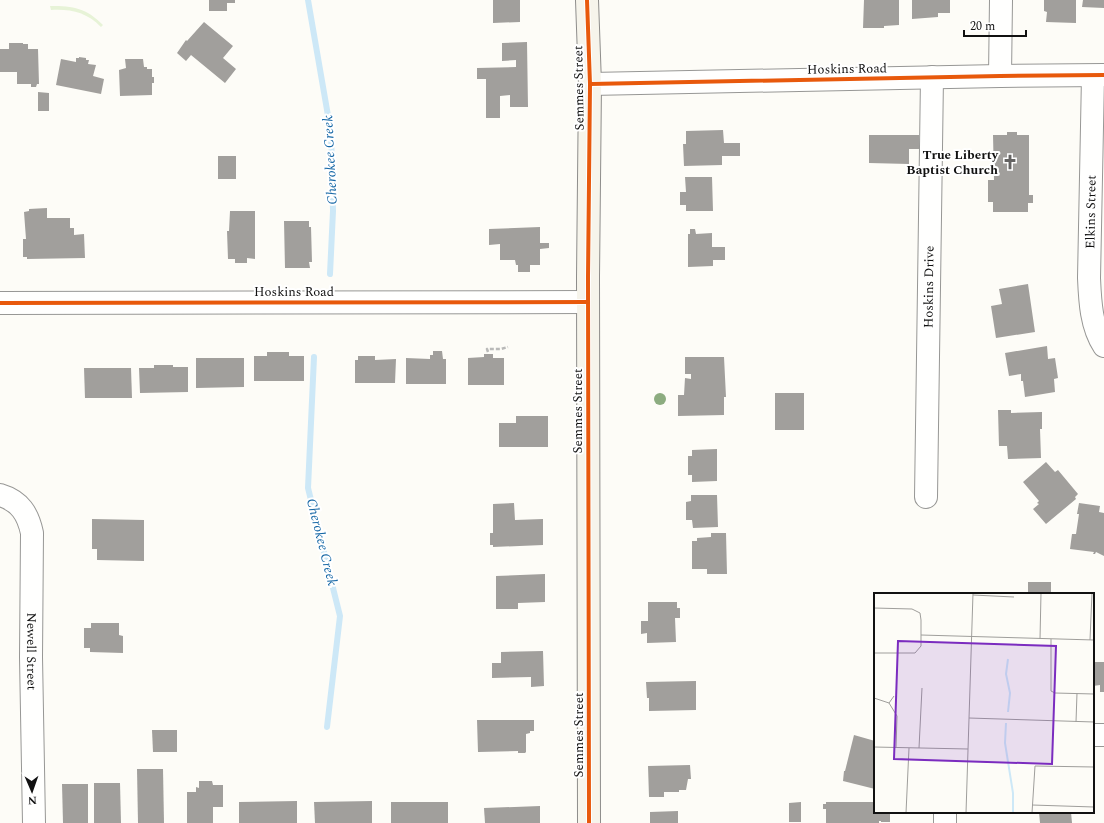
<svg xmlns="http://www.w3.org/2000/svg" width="1104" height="823" viewBox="0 0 1104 823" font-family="Spectral,serif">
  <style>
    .green { fill: #e7f3d7 }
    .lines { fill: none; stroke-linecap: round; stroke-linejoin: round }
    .stream { stroke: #cde8f7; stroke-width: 6 }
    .building { fill: #a19f9c }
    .street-casing { stroke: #979795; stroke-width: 24 }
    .secondary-casing { stroke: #8e8d8b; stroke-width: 24 }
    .path { stroke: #b9b9b8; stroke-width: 2.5; stroke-dasharray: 4 2; stroke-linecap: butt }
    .street { stroke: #fffffe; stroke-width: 22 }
    .secondary { stroke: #f6f4eb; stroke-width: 22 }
    .cycleway-casing { stroke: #fff; stroke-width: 6 }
    .cycleway { stroke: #e8590c; stroke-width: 4 }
    .tree { fill: #8cac80 }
    .labels { text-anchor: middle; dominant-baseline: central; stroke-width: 4; stroke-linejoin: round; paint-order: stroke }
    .street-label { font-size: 13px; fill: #111; stroke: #fff }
    .poi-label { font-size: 13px; font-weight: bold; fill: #111; stroke: #fff; text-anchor: end }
    .water-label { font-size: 14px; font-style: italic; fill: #1768a6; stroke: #fff }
    .inset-river { fill: none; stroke: #cde8f7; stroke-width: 2 }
    .inset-road { fill: none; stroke: #9f9e9b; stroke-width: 1 }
    .view { fill: #7b2cbf; fill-opacity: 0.15; stroke: #7b2cbf; stroke-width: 2 }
    .inset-edge { fill: none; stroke: #111; stroke-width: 2 }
  </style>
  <rect width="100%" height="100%" fill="#fdfcf7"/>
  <path class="green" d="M50 6C74 6 86 8 103 25L101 27C86 12 71 9 51 10Z"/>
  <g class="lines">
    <g class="stream">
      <path d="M308 0 331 133 333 211 330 274"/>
      <path d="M314 357 308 488 340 616 327 727"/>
    </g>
  </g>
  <g class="building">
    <path d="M209 0H235V3H227V11H209Z"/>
    <path d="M493 0H520V22L493 23Z"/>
    <path d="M864 0H899V25L884 26V28H863Z"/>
    <path d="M912 0H950V13H938V17L912 19Z"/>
    <path d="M1044 0H1076V23L1046 22 1047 12 1044 11Z"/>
    <path d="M1083 0H1104V8L1082 7Z"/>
    <path d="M204 22 233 46 223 58 236 69 225 83 191 55 186 61 177 53 186 40 187 41Z"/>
    <path d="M527 42 528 107H510V95L500 96V118H486V79H477V68L516 67V60L502 61V43Z"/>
    <path d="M9 43H23V44H28V49H38L39 84H37L36 87H31V84H17V72H0V49H9Z"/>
    <path d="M79 57 86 58V60H89L88 64 96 65 93 76 104 79 101 94 56 85 61 59 76 62V58H79Z"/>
    <path d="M125 59H143L144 67H147V69H152V77H154V83H152V95L120 96 119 70 126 68Z"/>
    <path d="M38 92 49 93V111H38Z"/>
    <path d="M723 130 724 143H740V156H722V165L684 166 683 144H686V131Z"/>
    <path d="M1007 132H1017V135H1029V195H1033V203H1028V212H993V202H988V180H994L993 135H1007Z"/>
    <path d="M869 135H919V149H909V164L869 163Z"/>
    <rect x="218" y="156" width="18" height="23"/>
    <path d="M685 177H712L713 211H686V205H680V192H686Z"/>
    <path d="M47 208V218H70V228H74V235L84 234 85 258 27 259V257H23V239H26L24 212 29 211V209Z"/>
    <path d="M230 211H255V259L247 258V263H235V259H228L227 231H229Z"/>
    <path d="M284 221H309V227H311L312 262H309L310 268H285Z"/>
    <path d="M540 227V243H549V248L540 249V265H530V272H518V265H516L515 260H500V244L489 245V229Z"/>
    <path d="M690 229H695L696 234 712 233V247H725V260H713V266L688 267V234H690Z"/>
    <path d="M1028 284 1035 332 996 338 991 306 1002 304 999 289Z"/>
    <path d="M1047 346 1048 359 1055 358 1058 378 1054 379 1055 392 1025 397 1023 381H1021V374L1009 376 1005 353Z"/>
    <path d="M433 351H442L443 359H446V384H406V358L430 359V355H433Z"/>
    <path d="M267 352H289V356H304V381H254V356H267Z"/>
    <path d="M484 354H493V358H504V385H468V358L484 357Z"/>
    <path d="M358 356H375V360L396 359 395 383H355V360H358Z"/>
    <path d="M685 357H724L726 397H724V415L678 416V395H684L685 378 691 379V374H685Z"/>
    <path d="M196 358H244V387L196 388Z"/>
    <path d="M154 365H173V367H188V392L140 393 139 368H154Z"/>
    <path d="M84 368H131L132 398H85Z"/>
    <rect x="775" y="393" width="29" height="37"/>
    <path d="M998 410H1011V413L1042 412V429H1040L1041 458 1008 459 1007 446H999Z"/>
    <path d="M516 416H548V447H499V423H516Z"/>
    <path d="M717 449V481L692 482V475H688V456H692V450Z"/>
    <path d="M1046 462 1055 472 1058 470 1078 494 1075 497 1076 499 1046 524 1033 509 1039 504 1037 503 1039 501 1023 482Z"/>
    <path d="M691 495H717L718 527 693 528 692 520H686V502L691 501Z"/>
    <path d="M514 503 515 520 543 519V545L493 547V545H490V533H493V504Z"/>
    <path d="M1079 503 1100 506 1099 512 1104 513V556L1096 552 1095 554H1093L1094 552 1070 549 1072 534H1076L1079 514H1077Z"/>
    <path d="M92 519 144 520V561L97 560V549H92Z"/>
    <path d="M711 533H726L727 574H707V569H692V541H697V538L711 537Z"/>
    <path d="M545 574V602L518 603V609H496V576Z"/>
    <rect x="1028" y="582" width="23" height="12"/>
    <path d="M648 602H677V608H680V618H675L676 642 647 643V633L641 634V621H648Z"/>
    <path d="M91 623H119V635L123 636V653L90 652V648H84V628H91Z"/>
    <path d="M543 651 544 686 531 687V677L492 678V663H501V652Z"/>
    <path d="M1093 662H1104V692H1100V685L1093 686Z"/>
    <path d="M696 681V710L649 711V698H647L646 682Z"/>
    <path d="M477 720H534V731H530V733L526 734V752L525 753H518V751L478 752Z"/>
    <path d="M152 730H177V752H153Z"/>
    <path d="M854 735 875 741V789L843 781 844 771H845Z"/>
    <path d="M690 765 691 779H688L686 790H679V792H664V797H649L648 766Z"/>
    <path d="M137 769H163L164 823H138Z"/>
    <path d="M199 781H212L213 785H223V807H213V823H187V792H196V787L199 788Z"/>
    <path d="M94 783H120L121 823H94Z"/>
    <path d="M62 784H88V823H63Z"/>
    <path d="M297 801V823H239V802Z"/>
    <path d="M372 801V823H315L314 802Z"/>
    <rect x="391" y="802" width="57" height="21"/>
    <path d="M801 802V822H789V803Z"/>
    <path d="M826 802H875V812H890V822H881V821H879V823H826V809H823V804H826Z"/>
    <path d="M540 806V823H485L484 808Z"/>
    <path d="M678 811V823H650V812Z"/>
    <path d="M1039 812H1071L1072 823H1040Z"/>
  </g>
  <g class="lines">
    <g class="street-casing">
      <g id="street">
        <path d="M1000 76 1001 0"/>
        <path d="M1093 76 1089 278C1090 301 1091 326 1104 346"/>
        <path d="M590 84 1000 76 1104 75"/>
        <path d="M0 303 588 302"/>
        <path id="s1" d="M0 495C20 501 28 514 32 533L31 657 34 823"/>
        <path id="s2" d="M926 497 932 77"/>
        <path d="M1093 735H1104"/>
        <path d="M945 812V823"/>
      </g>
    </g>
    <g class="secondary-casing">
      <path id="secondary" d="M587 0 590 84 588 277 589 823"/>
    </g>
    <path class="path" d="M488 352 487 349H501L508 347"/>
    <use href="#street" class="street"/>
    <use href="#secondary" class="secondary"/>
    <g class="cycleway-casing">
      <g id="cycleway">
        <path d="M587 0 590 84 588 277 589 823"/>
        <path d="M590 84 1000 76 1104 75"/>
        <path d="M0 303 588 302"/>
      </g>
    </g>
    <use href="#cycleway" class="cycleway"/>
  </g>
  <circle class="tree" cx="660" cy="399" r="6"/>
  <defs>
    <g id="church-bare" transform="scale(1.2)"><path d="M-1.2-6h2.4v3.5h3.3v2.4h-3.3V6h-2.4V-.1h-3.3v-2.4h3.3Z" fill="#646362" stroke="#fff" stroke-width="2.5" paint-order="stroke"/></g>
  </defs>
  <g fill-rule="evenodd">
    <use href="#church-bare" x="1010" y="162"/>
  </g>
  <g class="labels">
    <g class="street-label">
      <text transform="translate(847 69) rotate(-1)">Hoskins Road</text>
      <text transform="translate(579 88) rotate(-91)">Semmes Street</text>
      <text transform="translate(1091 212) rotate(-89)">Elkins Street</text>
      <text stroke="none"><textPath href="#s2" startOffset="210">Hoskins Drive</textPath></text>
      <text x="294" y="292">Hoskins Road</text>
      <text transform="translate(578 411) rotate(-90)">Semmes Street</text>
      <text stroke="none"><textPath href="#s1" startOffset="171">Newell Street</textPath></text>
      <text transform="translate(579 735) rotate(-90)">Semmes Street</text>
    </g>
    <g class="poi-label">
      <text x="998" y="155">True Liberty<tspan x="998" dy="15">Baptist Church</tspan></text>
    </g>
    <g class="water-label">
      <text transform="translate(330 160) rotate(-93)">Cherokee Creek</text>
      <text transform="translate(322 542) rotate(76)">Cherokee Creek</text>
    </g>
  </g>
  <g transform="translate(874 593)">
    <rect width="220" height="220" fill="#fdfcf7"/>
    <path class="inset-river" d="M134 66 132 81 136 100 134 119M132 130 131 150 139 200V220"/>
    <path class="inset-road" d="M99 2 140 4M0 15 38 16 46 20 47 27V53L41 60H0M47 42 220 47M166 46 167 0M177 46V98L181 100 220 101M216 47 218 0M0 105 15 110 20 103M15 110 23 123 22 155M95 125 220 129M202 129 203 100M0 154 94 156M45 155 48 95M161 173 220 174M158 212 220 214M32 220 35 155M92 220 99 0M158 220 161 173"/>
    <path class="view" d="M24 48 182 53 178 171 20 166Z"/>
    <rect width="220" height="220" class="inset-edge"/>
  </g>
  <g transform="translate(32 791) rotate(178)" stroke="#ffffff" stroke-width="3" paint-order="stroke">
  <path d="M0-3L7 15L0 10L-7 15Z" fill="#111111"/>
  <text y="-6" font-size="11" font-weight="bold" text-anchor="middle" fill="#111111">N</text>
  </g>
  <path d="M964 30v6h62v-6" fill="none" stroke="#111111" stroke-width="2"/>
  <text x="970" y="30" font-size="12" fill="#111111" stroke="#ffffff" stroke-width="3" paint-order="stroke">20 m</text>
</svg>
